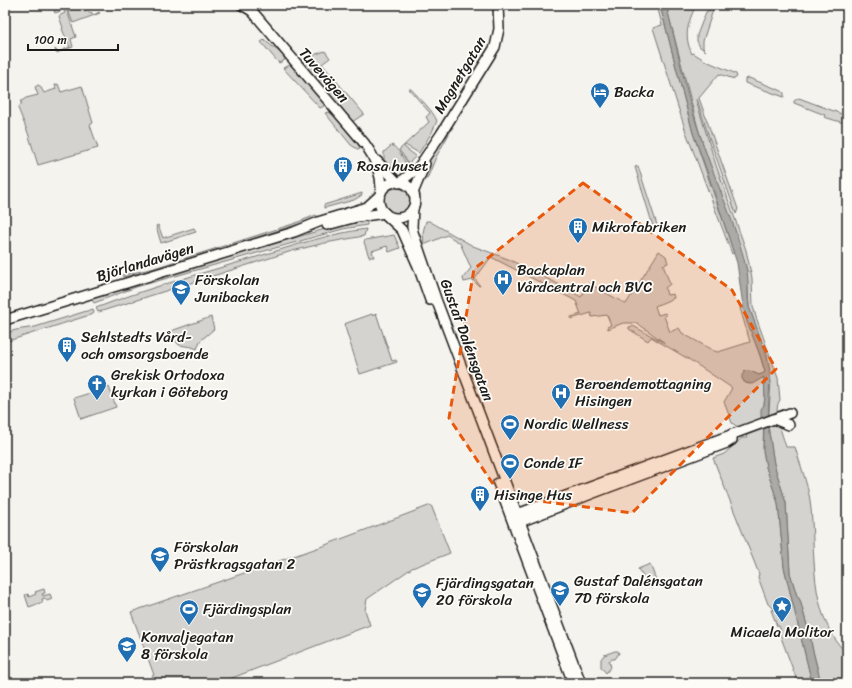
<svg xmlns="http://www.w3.org/2000/svg" width="852" height="688" viewBox="0 0 852 688" font-family="Sriracha,sans-serif">
  <style>
    .green { fill: #d4d3cf; stroke: #787876 }
    .water { fill: #abaaa6; stroke: #72716f }
    .lines { fill: none; stroke-linecap: round; stroke-linejoin: round }
    .secondary-casing { stroke: #1c1c1c; stroke-width: 12 }
    .secondary { stroke: #fdfcf7; stroke-width: 9 }
    .marked { fill: #e8590c; fill-opacity: 0.2; stroke: #e8590c; stroke-width: 3; stroke-dasharray: 8 5; stroke-linejoin: round }
    .labels { text-anchor: middle; dominant-baseline: central; stroke-width: 3.5; stroke-linejoin: round; paint-order: stroke }
    .street-label { font-size: 15px; fill: #1c1c1c; stroke: #fdfcf7 }
    .poi-label { font-size: 15px; fill: #1c1c1c; stroke: #fdfcf7; text-anchor: start }
  </style>
  <rect width="100%" height="100%" fill="#f4f3ee"/>
  <filter id="ink" filterUnits="userSpaceOnUse"><feTurbulence type="fractalNoise" baseFrequency=".025" numOctaves="2"/><feDisplacementMap in="SourceGraphic" scale="8" xChannelSelector="R" yChannelSelector="G"/><feConvolveMatrix kernelMatrix="1 2 1 2 8 2 1 2 1" color-interpolation-filters="sRGB"/></filter>
  <g filter="url(#ink)">
    <g class="green">
      <path d="M55 5H65L76 37 71 39 73 47 56 53 55 49 58 52 70 47 67 41 64 42 63 39 66 38 62 29 63 28 59 16 65 13 63 8 60 9 61 11 55 13 54 11 57 9Z"/>
      <path d="M75 5H88L89 7 84 11 85 12 88 11 89 13 91 12 94 15 99 12 100 13 73 23 68 10 76 7Z"/>
      <path d="M657 5H660L693 133 734 253 732 254 686 132 653 28 662 25Z"/>
      <path d="M666 5H696C688 23 683 35 692 54L693 53 706 61 732 72 736 74 737 77 734 79 719 74 699 98 738 209 736 214 707 131 697 99 696 100 716 165 746 250 752 278 753 306 756 317 778 378 780 400C772 410 783 436 786 447H795C800 464 807 482 810 500 817 553 806 612 847 654V683H821L812 647 811 640 800 600 797 596 790 573 786 503 774 464 768 426 771 382 767 356 749 307 747 271 728 212 708 160 698 128Z"/>
      <path d="M711 9 713 10 703 41V48L706 51 700 47 697 41V35L706 12Z"/>
      <path d="M264 40 282 54 285 59V60L279 63 277 61 261 42Z"/>
      <path d="M325 51 330 58 322 64 364 114 352 122 302 62V59Z"/>
      <path d="M290 65 293 67 323 101 325 104 324 106 320 108 283 68Z"/>
      <path d="M749 78 782 91 784 93V97L745 83V79Z"/>
      <path d="M58 84 61 92 82 86 93 123 90 125 98 148 38 165 28 133 18 108 22 103 20 102 26 98 38 95 35 87 38 85 40 86 44 93 56 89 55 85Z"/>
      <path d="M409 89H411C420 99 432 109 437 121L432 132 419 153 405 145 404 147 416 156 408 164 405 158 399 150 429 122 426 117 430 113Z"/>
      <path d="M799 98 847 116V124L824 117 825 115 794 103V101Z"/>
      <path d="M329 112 336 117 358 144 360 148 359 150 351 145 325 113Z"/>
      <path d="M453 127 436 157 427 179H426L421 177C426 166 442 130 453 127Z"/>
      <path d="M392 145C398 149 404 158 406 165L405 167H389L384 161V152Z"/>
      <path d="M638 166 657 225 653 226 635 167Z"/>
      <circle cx="397" cy="201" r="13"/>
      <path d="M362 193V195L354 200 324 208V205Z"/>
      <path d="M316 215 318 218 153 270 123 277 122 275 151 269 293 224Z"/>
      <path d="M367 221V225L343 229 136 287 94 303 91 298 137 283 339 225Z"/>
      <path d="M426 221H429L473 246 508 259 560 285 581 297 590 284 626 304 659 251 666 256 668 263 663 265 670 284 665 288 667 295 673 294 674 298 655 306 658 315 665 313 667 315 664 316 670 332 679 328 682 333 714 351 718 352 750 342 740 308 743 306C749 329 759 349 765 372L764 373 759 375 752 372 743 381C751 388 756 380 764 377L765 397 764 405 763 450 766 467 778 503 784 567 812 683H798L779 632 781 631 779 626H777L771 610H774L768 604 758 577 759 574 713 458 724 454 742 438H747C746 430 737 427 732 423L724 402 732 388 690 360 651 337 648 341 629 329V327L633 326 665 343 637 323H623L608 329 607 327 611 325 607 315 592 317 591 313 571 319V317L581 314 576 301 491 257 475 279 480 286H479L473 280 464 282 463 278 471 268 460 243 447 235 424 245 423 232Z"/>
      <path d="M158 225 163 238 194 228 196 232 161 243 156 226Z"/>
      <path d="M366 229 364 236 325 243 292 251 102 311 98 312 96 308C147 288 200 274 253 258 290 247 327 234 366 229Z"/>
      <path d="M394 235 400 248 389 252 387 246 372 251 374 257H369L364 242 365 240Z"/>
      <path d="M93 309 94 313 93 314 5 342V333L16 330 35 327Z"/>
      <path d="M376 313 392 361 396 360 397 362 360 374 344 324 372 314 373 316Z"/>
      <path d="M211 317 214 329 200 341 197 349 192 347 179 345 168 332Z"/>
      <path d="M109 387 116 407 81 419 74 398Z"/>
      <path d="M431 505 450 553 412 568 367 599 365 610 370 625 219 683H155L152 676 154 675 131 612 320 547Z"/>
      <path d="M650 564 658 585 651 588 638 569Z"/>
      <path d="M44 589 45 593 42 594 43 596 50 594 52 599 47 601 45 598 42 599 43 602 29 607 25 595 28 594 29 597 36 594 35 592Z"/>
      <path d="M615 651H618L619 653 615 659H612L609 661 611 667 606 673 601 667V659L604 655Z"/>
    </g>
    <path class="water" d="M660 5H666C677 46 685 89 698 129 713 177 736 222 747 271 749 283 747 295 749 307L767 356 770 372 768 426 774 464 786 503 790 573 797 596 800 600 811 640 812 647 821 683H812L784 567 778 503 766 467 763 450 764 432 761 416V409L764 405 765 397 764 377 752 384 746 383 742 379V375L745 371H750L759 375 764 373 765 372 760 355 747 322 743 306 737 263 708 174 693 133Z"/>
    <g class="lines">
      <g class="secondary-casing">
        <g id="secondary">
          <path d="M242 5 252 11 365 144C375 158 382 175 381 193"/>
          <path d="M377 161 397 182"/>
          <circle cx="397" cy="200" r="18"/>
          <path d="M399 183 418 168 441 134 495 47 499 29 498 5"/>
          <path d="M413 193 425 164"/>
          <path d="M413 208 412 227 413 232 436 299 581 683"/>
          <path d="M387 216 402 230 418 266 430 300"/>
          <path d="M327 225 357 217 385 213"/>
          <path d="M5 320 294 232 321 221 367 207 379 196"/>
          <path d="M774 419 789 425"/>
          <path d="M498 483 573 683"/>
          <path d="M512 516 790 413"/>
          <path d="M515 524 591 494 727 443 732 440V434"/>
        </g>
      </g>
      <use href="#secondary" class="secondary"/>
    </g>
  </g>
  <path class="marked" d="M583 183 732 290 776 369 632 513 501 496 449 418 474 269Z"/>
  <defs>
    <g id="hotel-pin" transform="scale(1)"><path d="M0 17L-7.5 6A9.5 9.5 0 1 1 7.5 6Z" fill="#1f6fb2" stroke="#fdfcf7"/><path d="M-6-4.5h1.5V1H6V5H4.5V3h-9V5H-6ZM-4 0a1.8 1.8 0 1 1 3.6 0ZM.5 0V-2.5h3Q6-2.5 6 0Z" fill="#fff"/></g>
    <g id="building-pin" transform="scale(1)"><path d="M0 17L-7.5 6A9.5 9.5 0 1 1 7.5 6Z" fill="#1f6fb2" stroke="#fdfcf7"/><path d="M-4-6H4V6H1V3H-1V6H-4ZM-2.5-4.3h1.7v1.8h-1.7ZM.8-4.3h1.7v1.8H.8ZM-2.5-1h1.7V.8h-1.7ZM.8-1h1.7V.8H.8Z" fill="#fff"/></g>
    <g id="hospital-pin" transform="scale(1)"><path d="M0 17L-7.5 6A9.5 9.5 0 1 1 7.5 6Z" fill="#1f6fb2" stroke="#fdfcf7"/><path d="M-5-5h3v3.5h4V-5h3V5h-3V1.5h-4V5h-3Z" fill="#fff"/></g>
    <g id="school-pin" transform="scale(1)"><path d="M0 17L-7.5 6A9.5 9.5 0 1 1 7.5 6Z" fill="#1f6fb2" stroke="#fdfcf7"/><path d="M0-5L7-2L0 1L-7-2ZM-4 1L0 2.5L4 1V4Q0 6-4 4Z" fill="#fff"/></g>
    <g id="church-pin" transform="scale(1)"><path d="M0 17L-7.5 6A9.5 9.5 0 1 1 7.5 6Z" fill="#1f6fb2" stroke="#fdfcf7"/><path d="M-1.2-6h2.4v3.5h3.3v2.4h-3.3V6h-2.4V-.1h-3.3v-2.4h3.3Z" fill="#fff"/></g>
    <g id="stadium-pin" transform="scale(1)"><path d="M0 17L-7.5 6A9.5 9.5 0 1 1 7.5 6Z" fill="#1f6fb2" stroke="#fdfcf7"/><path d="M0-5a6.5 5 0 1 0 0 10a6.5 5 0 1 0 0-10ZM-3.5-1.8h7v3.6h-7Z" fill="#fff"/></g>
    <g id="sight-pin" transform="scale(1)"><path d="M0 17L-7.5 6A9.5 9.5 0 1 1 7.5 6Z" fill="#1f6fb2" stroke="#fdfcf7"/><path d="M0-6L1.8-2.2L6-1.7L2.9 1.2L3.7 5.4L0 3.3L-3.7 5.4L-2.9 1.2L-6-1.7L-1.8-2.2Z" fill="#fff"/></g>
  </defs>
  <g fill-rule="evenodd">
    <use href="#hotel-pin" x="600" y="92"/>
    <use href="#building-pin" x="343" y="166"/>
    <use href="#building-pin" x="578" y="227"/>
    <use href="#hospital-pin" x="503" y="279"/>
    <use href="#school-pin" x="181" y="289"/>
    <use href="#building-pin" x="67" y="346"/>
    <use href="#church-pin" x="97" y="384"/>
    <use href="#hospital-pin" x="561" y="393"/>
    <use href="#stadium-pin" x="510" y="424"/>
    <use href="#stadium-pin" x="510" y="463"/>
    <use href="#building-pin" x="480" y="495"/>
    <use href="#school-pin" x="160" y="556"/>
    <use href="#school-pin" x="560" y="590"/>
    <use href="#school-pin" x="422" y="592"/>
    <use href="#sight-pin" x="782" y="606"/>
    <use href="#stadium-pin" x="189" y="609"/>
    <use href="#school-pin" x="127" y="646"/>
  </g>
  <g class="labels">
    <g class="street-label">
      <text transform="translate(324 75) rotate(49)">Tuvevägen</text>
      <text transform="translate(460 75) rotate(-59)">Magnetgatan</text>
      <text transform="translate(145 262) rotate(-17)">Björlandavägen</text>
      <text transform="translate(467 340) rotate(70)">Gustaf Dalénsgatan</text>
    </g>
    <g class="poi-label">
      <text x="614" y="92">Backa</text>
      <text x="357" y="166">Rosa huset</text>
      <text x="592" y="227">Mikrofabriken</text>
      <text x="517" y="270">Backaplan<tspan x="517" dy="17">Vårdcentral och BVC</tspan></text>
      <text x="195" y="280">Förskolan<tspan x="195" dy="17">Junibacken</tspan></text>
      <text x="81" y="337">Sehlstedts Vård-<tspan x="81" dy="17">och omsorgsboende</tspan></text>
      <text x="111" y="375">Grekisk Ortodoxa<tspan x="111" dy="17">kyrkan i Göteborg</tspan></text>
      <text x="575" y="384">Beroendemottagning<tspan x="575" dy="17">Hisingen</tspan></text>
      <text x="524" y="424">Nordic Wellness</text>
      <text x="524" y="463">Conde IF</text>
      <text x="494" y="495">Hisinge Hus</text>
      <text x="174" y="547">Förskolan<tspan x="174" dy="17">Prästkragsgatan 2</tspan></text>
      <text x="574" y="581">Gustaf Dalénsgatan<tspan x="574" dy="17">7D förskola</tspan></text>
      <text x="436" y="583">Fjärdingsgatan<tspan x="436" dy="17">20 förskola</tspan></text>
      <text x="203" y="609">Fjärdingsplan</text>
      <text x="782" y="632" text-anchor="middle">Micaela Molitor</text>
      <text x="141" y="637">Konvaljegatan<tspan x="141" dy="17">8 förskola</tspan></text>
    </g>
  </g>
  <rect width="852" height="688" fill="none" stroke="#fdfcf7" stroke-width="20"/>
  <rect x="10" y="10" width="832" height="668" fill="none" stroke="#1c1c1c" stroke-width="1.5" filter="url(#ink)"/>
  <path d="M28 44v6h90v-6" fill="none" stroke="#1c1c1c" stroke-width="2"/>
  <text x="34" y="44" font-size="12" fill="#1c1c1c" stroke="#fdfcf7" stroke-width="3" paint-order="stroke">100 m</text>
</svg>
